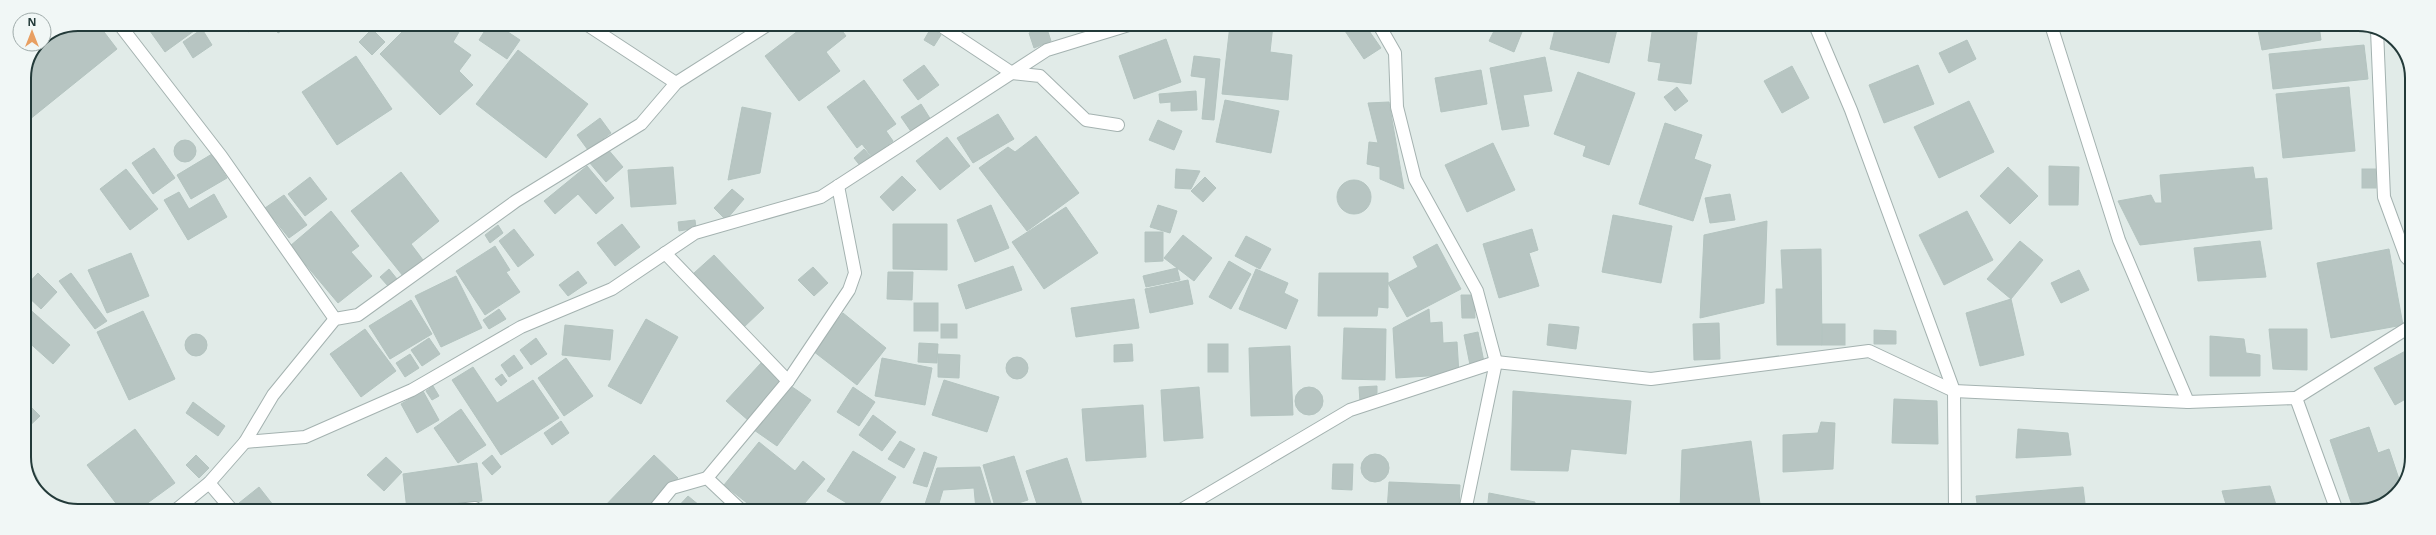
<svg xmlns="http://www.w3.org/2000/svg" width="2436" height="535" viewBox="0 0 2436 535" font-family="'Open Sans',sans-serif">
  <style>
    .building { fill: #b7c5c2; stroke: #b4c4c0 }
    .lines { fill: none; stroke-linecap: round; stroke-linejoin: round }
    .minor-casing { stroke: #a4b2b0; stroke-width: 14 }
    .minor { stroke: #fff; stroke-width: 12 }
    .rim { fill: none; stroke: #233a39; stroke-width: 2 }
  </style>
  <rect width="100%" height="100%" fill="#e1ebe8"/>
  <g class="building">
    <path d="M78 24H98L117 49 24 124V78L38 44H44V38Z"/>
    <path d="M145 24H195L198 28 165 52Z"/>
    <path d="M243 24H259L248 32Z"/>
    <path d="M273 24H293L278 33Z"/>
    <path d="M410 24H459L462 27 453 42 471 55 459 71 473 85 440 115 380 54Z"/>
    <path d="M489 24H496L520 40 507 59 479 40Z"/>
    <path d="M807 24H837L846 36 826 52 840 71 799 101 765 56Z"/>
    <path d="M1230 25H1273L1270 52 1292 55 1288 100 1222 94Z"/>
    <path d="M1341 25H1365L1381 48 1364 59Z"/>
    <path d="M1497 25H1505L1522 32 1514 52 1489 41Z"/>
    <path d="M1556 25H1618L1609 63 1550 49Z"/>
    <path d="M1653 25H1698L1691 84 1658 80 1661 63 1648 61Z"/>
    <path d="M2257 25H2319L2321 40 2262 50Z"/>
    <path d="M1046 26 1051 41 1034 48 1029 33Z"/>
    <path d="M931 28 941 35 934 46 924 40Z"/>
    <path d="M202 29 212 45 193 58 183 42Z"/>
    <path d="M372 29 385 42 372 55 359 42Z"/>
    <path d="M1166 39 1181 82 1134 99 1119 56Z"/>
    <path d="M1967 40 1976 59 1949 73 1939 53Z"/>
    <path d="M2364 45 2368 79 2273 89 2269 54Z"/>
    <path d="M518 50 588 104 546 158 476 104Z"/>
    <path d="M356 56 392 109 337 145 302 92Z"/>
    <path d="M1194 56 1220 59 1214 120 1202 119 1206 78 1191 76Z"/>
    <path d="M1545 57 1552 91 1523 95 1529 126 1502 130 1490 68Z"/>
    <path d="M924 65 939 85 918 100 903 80Z"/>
    <path d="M1918 65 1934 104 1884 123 1869 85Z"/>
    <path d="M1792 66 1809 98 1782 113 1764 81Z"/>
    <path d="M1481 70 1487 104 1441 112 1435 78Z"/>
    <path d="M1578 72 1635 93 1609 165 1583 156 1586 146 1554 134Z"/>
    <path d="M864 80 896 124 886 131 893 141 872 157 862 144 857 148 827 107Z"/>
    <path d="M1677 87 1688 101 1675 111 1664 97Z"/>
    <path d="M2349 87 2355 151 2283 158 2276 94Z"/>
    <path d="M1196 91 1197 110 1171 111V102L1160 103 1159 94Z"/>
    <path d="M1225 100 1279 111 1271 153 1216 142Z"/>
    <path d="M1969 101 1994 152 1939 178 1914 127Z"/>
    <path d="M1389 102 1404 189 1380 179V167L1367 164 1369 142 1378 143 1368 103Z"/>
    <path d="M921 104 931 120 912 133 901 117Z"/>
    <path d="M742 107 771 113 760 173 728 180Z"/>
    <path d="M998 114 1014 139 973 163 957 138Z"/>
    <path d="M600 118 611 133 588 150 577 135Z"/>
    <path d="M1158 120 1182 131 1174 150 1149 140Z"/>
    <path d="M1665 123 1702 135 1694 159 1711 165 1693 221 1639 204Z"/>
    <path d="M1036 136 1079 193 1027 231 979 168 1008 147 1015 152Z"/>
    <path d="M947 137 970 166 940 190 916 161Z"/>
    <circle cx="185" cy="151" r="11"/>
    <path d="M1493 143 1515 190 1467 212 1445 165Z"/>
    <path d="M606 147 623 167 606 182 589 162Z"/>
    <path d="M154 148 175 178 153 194 132 163Z"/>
    <path d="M864 149 873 159 862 168 854 158Z"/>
    <path d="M212 154 227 178 191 199 177 175Z"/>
    <path d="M587 166 614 198 596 214 578 194 555 214 544 201Z"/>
    <path d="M2049 166 2079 167 2078 205H2049Z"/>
    <path d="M673 167 676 204 631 207 628 170Z"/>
    <path d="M2008 167 2038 196 2010 224 1980 196Z"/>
    <path d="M2253 167 2255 179 2267 178 2272 229 2140 245 2118 201 2151 195 2155 203H2162L2160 175Z"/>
    <path d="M126 169 158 209 130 230 100 189Z"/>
    <path d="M1176 169 1200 171 1191 189 1175 188Z"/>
    <rect x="2362" y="169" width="14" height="19"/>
    <path d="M401 172 439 221 411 244 423 260 403 276 351 211Z"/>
    <path d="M902 176 916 190 893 211 880 197Z"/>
    <path d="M310 177 327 199 305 216 288 194Z"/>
    <path d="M1205 177 1216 188 1203 202 1191 191Z"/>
    <circle cx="1354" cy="197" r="17"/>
    <path d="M732 189 744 199 726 220 714 208Z"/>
    <path d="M179 192 189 209 214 194 227 217 188 240 164 200Z"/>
    <path d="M1730 194 1735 220 1710 223 1705 198Z"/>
    <path d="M284 195 307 225 289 238 265 208Z"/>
    <path d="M991 205 1009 248 975 262 957 220Z"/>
    <path d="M1158 205 1177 211 1170 233 1150 227Z"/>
    <path d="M1066 207 1098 253 1044 289 1012 242Z"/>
    <path d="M331 211 359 246 351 252 372 276 338 303 290 246Z"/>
    <path d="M1967 211 1993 260 1944 285 1919 235Z"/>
    <path d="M1613 215 1672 226 1661 283 1602 272Z"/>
    <path d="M695 220 696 228 679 231 678 222Z"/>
    <path d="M1767 221 1764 303 1700 318 1704 235Z"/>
    <path d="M622 224 640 247 615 266 597 243Z"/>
    <path d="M893 224H947V270L893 269Z"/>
    <path d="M498 225 503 233 490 243 485 235Z"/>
    <path d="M514 229 534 255 518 267 499 241Z"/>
    <path d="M1532 229 1538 250 1529 253 1539 286 1499 298 1483 244Z"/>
    <path d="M1145 232H1163V261L1145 262Z"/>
    <path d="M1183 235 1212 258 1194 281 1164 258Z"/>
    <path d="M1246 236 1271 249 1260 269 1235 256Z"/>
    <path d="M2020 241 2043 260 2011 299 1987 279Z"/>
    <path d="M2260 241 2266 277 2198 281 2194 248Z"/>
    <path d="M1437 244 1461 289 1407 317 1388 283 1418 267 1413 257Z"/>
    <path d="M495 246 510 270 506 272 520 292 485 315 456 271Z"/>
    <path d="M1821 249 1822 345H1777L1776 289H1783L1781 250Z"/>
    <path d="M2389 249 2403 325 2331 338 2317 263Z"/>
    <path d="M131 253 149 296 107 313 88 270Z"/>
    <path d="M714 255 764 308 744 327 694 273Z"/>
    <path d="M1229 261 1251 274 1231 309 1209 297Z"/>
    <path d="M1013 266 1022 290 966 309 958 285Z"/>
    <path d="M813 267 828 283 814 296 798 280Z"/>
    <path d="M1177 268 1180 280 1146 287 1143 276Z"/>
    <path d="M389 269 397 279 388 286 380 277Z"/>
    <path d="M1256 269 1288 283 1284 293 1298 300 1286 329 1239 309Z"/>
    <path d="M2079 270 2089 290 2061 303 2051 283Z"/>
    <path d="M578 271 587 283 568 296 559 285Z"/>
    <path d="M888 272H913L912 300 887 299Z"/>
    <path d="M38 273 57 292 41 309 24 293V288Z"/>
    <path d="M71 273 107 321 95 329 59 281Z"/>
    <path d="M1319 273H1388V308L1378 307 1377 316H1318Z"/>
    <path d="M456 276 482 328 441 347 415 296Z"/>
    <path d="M1188 280 1193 304 1150 313 1145 289Z"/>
    <path d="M1461 295H1474L1475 318H1462Z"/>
    <path d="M1134 299 1139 328 1076 337 1071 308Z"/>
    <path d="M2011 299 2024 355 1980 366 1966 313Z"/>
    <path d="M411 300 432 334 390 359 369 326Z"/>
    <rect x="914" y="303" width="24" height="28"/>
    <path d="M26 306 70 345 53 364 24 338V308Z"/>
    <path d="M499 309 506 319 489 329 483 320Z"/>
    <path d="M1429 309 1430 323 1442 322 1443 343 1457 342 1459 374 1396 378 1393 328Z"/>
    <path d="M143 311 175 379 129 400 97 332Z"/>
    <path d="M843 313 886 348 857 385 813 351Z"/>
    <path d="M646 319 678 337 641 404 608 386Z"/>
    <path d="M1719 323 1720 359 1694 360 1693 324Z"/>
    <rect x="941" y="324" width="16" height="14"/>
    <path d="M1549 324 1579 327 1576 349 1547 345Z"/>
    <rect x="1822" y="324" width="23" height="21"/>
    <path d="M565 325 613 330 610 360 562 355Z"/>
    <path d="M1344 328 1386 329 1385 380 1342 379Z"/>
    <path d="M365 329 396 371 361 397 330 354Z"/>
    <path d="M2269 329H2307V370L2273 369Z"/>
    <path d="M1874 330 1896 331V344H1874Z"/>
    <path d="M1478 332 1484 362 1470 365 1464 335Z"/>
    <circle cx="196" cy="345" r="11"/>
    <path d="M2210 336 2244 339 2246 353 2260 355V376H2210Z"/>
    <path d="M429 338 440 354 422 366 411 350Z"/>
    <path d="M536 338 547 354 531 365 520 350Z"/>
    <path d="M919 343 938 344 937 363 918 362Z"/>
    <path d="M1132 344 1133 361 1114 362V345Z"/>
    <rect x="1208" y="344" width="20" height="28"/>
    <path d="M1290 346 1293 415 1251 416 1249 348Z"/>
    <path d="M2411 348V396L2395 405 2374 368Z"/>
    <path d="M410 354 419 368 405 377 396 363Z"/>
    <path d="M938 354 960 355 959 378 938 377Z"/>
    <path d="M514 355 523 368 509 377 501 365Z"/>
    <circle cx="1017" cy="368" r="11"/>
    <path d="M566 358 593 396 564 416 538 378Z"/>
    <path d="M882 358 932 368 925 405 875 396Z"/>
    <path d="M761 363 783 383 749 421 726 401Z"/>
    <path d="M473 367 497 403 533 380 559 418 501 455 452 380Z"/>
    <path d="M502 374 507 381 501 386 495 379Z"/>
    <path d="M944 380 999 397 987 432 932 415Z"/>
    <path d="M788 384 811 400 777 446 754 430Z"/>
    <path d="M433 386 439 396 432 400 426 391Z"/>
    <path d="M1377 386V393L1360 402 1359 387Z"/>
    <circle cx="1309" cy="401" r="14"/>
    <path d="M853 387 875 402 859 426 837 412Z"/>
    <path d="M1199 387 1203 438 1164 441 1161 390Z"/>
    <path d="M423 391 439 420 417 433 401 404Z"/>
    <path d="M1513 391 1631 401 1626 454 1571 449 1568 471 1511 470Z"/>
    <path d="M1894 399 1937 401 1938 444 1892 443Z"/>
    <path d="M24 400 40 416 24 431Z"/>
    <path d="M193 402 225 426 218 436 186 413Z"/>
    <path d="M1143 405 1146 457 1086 461 1082 409Z"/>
    <path d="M461 409 486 445 458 463 434 428Z"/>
    <path d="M873 415 896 432 882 451 859 435Z"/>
    <path d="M561 421 569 433 552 445 544 433Z"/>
    <path d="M1821 422 1835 423 1833 469 1783 472V435L1818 433Z"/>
    <path d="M2369 427 2378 453 2389 449 2401 485 2393 498 2354 511 2330 440Z"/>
    <path d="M135 429 175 483 138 510H121L87 465Z"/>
    <path d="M2018 429 2068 433 2071 455 2016 458Z"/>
    <path d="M900 441 915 449 904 468 888 459Z"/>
    <path d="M1751 441 1761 511H1680L1682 450Z"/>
    <path d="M759 442 795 471 803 461 825 479 799 510H756L724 485Z"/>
    <path d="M853 451 896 477 875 510H858L827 491Z"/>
    <path d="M924 452 937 457 927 487 913 483Z"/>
    <circle cx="1375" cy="468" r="14"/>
    <path d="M196 455 209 468 199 478 186 465Z"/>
    <path d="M492 455 501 467 492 475 482 463Z"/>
    <path d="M654 455 678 478 646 510H601Z"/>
    <path d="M1014 456 1028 500 996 510 983 465Z"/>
    <path d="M386 457 402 472 384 491 367 475Z"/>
    <path d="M28 458 47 499 40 495 24 464V459Z"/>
    <path d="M1067 458 1084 510H1039L1026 471Z"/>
    <path d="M477 463 482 501 407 510 403 474Z"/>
    <path d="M1333 464H1353L1352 490 1332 489Z"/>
    <path d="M980 467 993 510H976L974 488 943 490 937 510H923L937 468Z"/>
    <path d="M1389 482 1460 485 1459 511H1387Z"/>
    <path d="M2270 486 2278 511H2228L2222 491Z"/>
    <path d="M259 487 277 510H245L239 503Z"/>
    <path d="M2083 487 2086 511H1978L1976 496Z"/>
    <path d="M1489 493 1535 502 1534 511H1487Z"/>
    <path d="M688 496 705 510H675Z"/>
    <path d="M825 506 830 510H820Z"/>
  </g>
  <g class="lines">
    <g class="minor-casing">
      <g id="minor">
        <path d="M119 24 221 156 335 319"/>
        <path d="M586 24 676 83"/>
        <path d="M938 24 1012 73 1040 76 1086 120 1118 125"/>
        <path d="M1379 25 1395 53 1397 107 1415 179 1477 291 1496 362 1465 511"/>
        <path d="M1815 25 1851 110 1954 391 1955 511"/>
        <path d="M2051 25 2119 240 2188 402"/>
        <path d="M2377 30 2384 197 2406 257 2411 262"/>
        <path d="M665 253 788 381 849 290 855 273 838 186"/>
        <path d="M2296 398 2411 326"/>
        <path d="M245 442 305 437 412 390 521 327 612 289 695 233 821 197 1047 50 1132 24"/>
        <path d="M707 478 788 381"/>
        <path d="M209 483 232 510"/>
        <path d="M176 510 209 483 245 442 273 395 335 319 358 315 516 201 641 124 676 83 769 24"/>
        <path d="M458 510 475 508 478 510"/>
        <path d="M654 510 672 488 707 478 741 510"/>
        <path d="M1181 510 1350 410 1496 362 1651 379 1869 351 1954 391 2188 402 2296 398 2337 511"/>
      </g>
    </g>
    <use href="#minor" class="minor"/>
  </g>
  <path d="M0 0H2436V535H0ZM78 31H2358A47 47 0 0 1 2405 78V457A47 47 0 0 1 2358 504H78A47 47 0 0 1 31 457V78A47 47 0 0 1 78 31Z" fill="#f1f7f6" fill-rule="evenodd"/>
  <path class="rim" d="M78 31H2358A47 47 0 0 1 2405 78V457A47 47 0 0 1 2358 504H78A47 47 0 0 1 31 457V78A47 47 0 0 1 78 31Z"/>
  <g transform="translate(32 32)"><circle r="19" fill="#f1f7f6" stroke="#9fabaa"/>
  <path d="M0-3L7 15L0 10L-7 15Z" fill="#e89f62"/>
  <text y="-6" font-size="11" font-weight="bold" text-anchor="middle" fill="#233a39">N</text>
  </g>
</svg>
